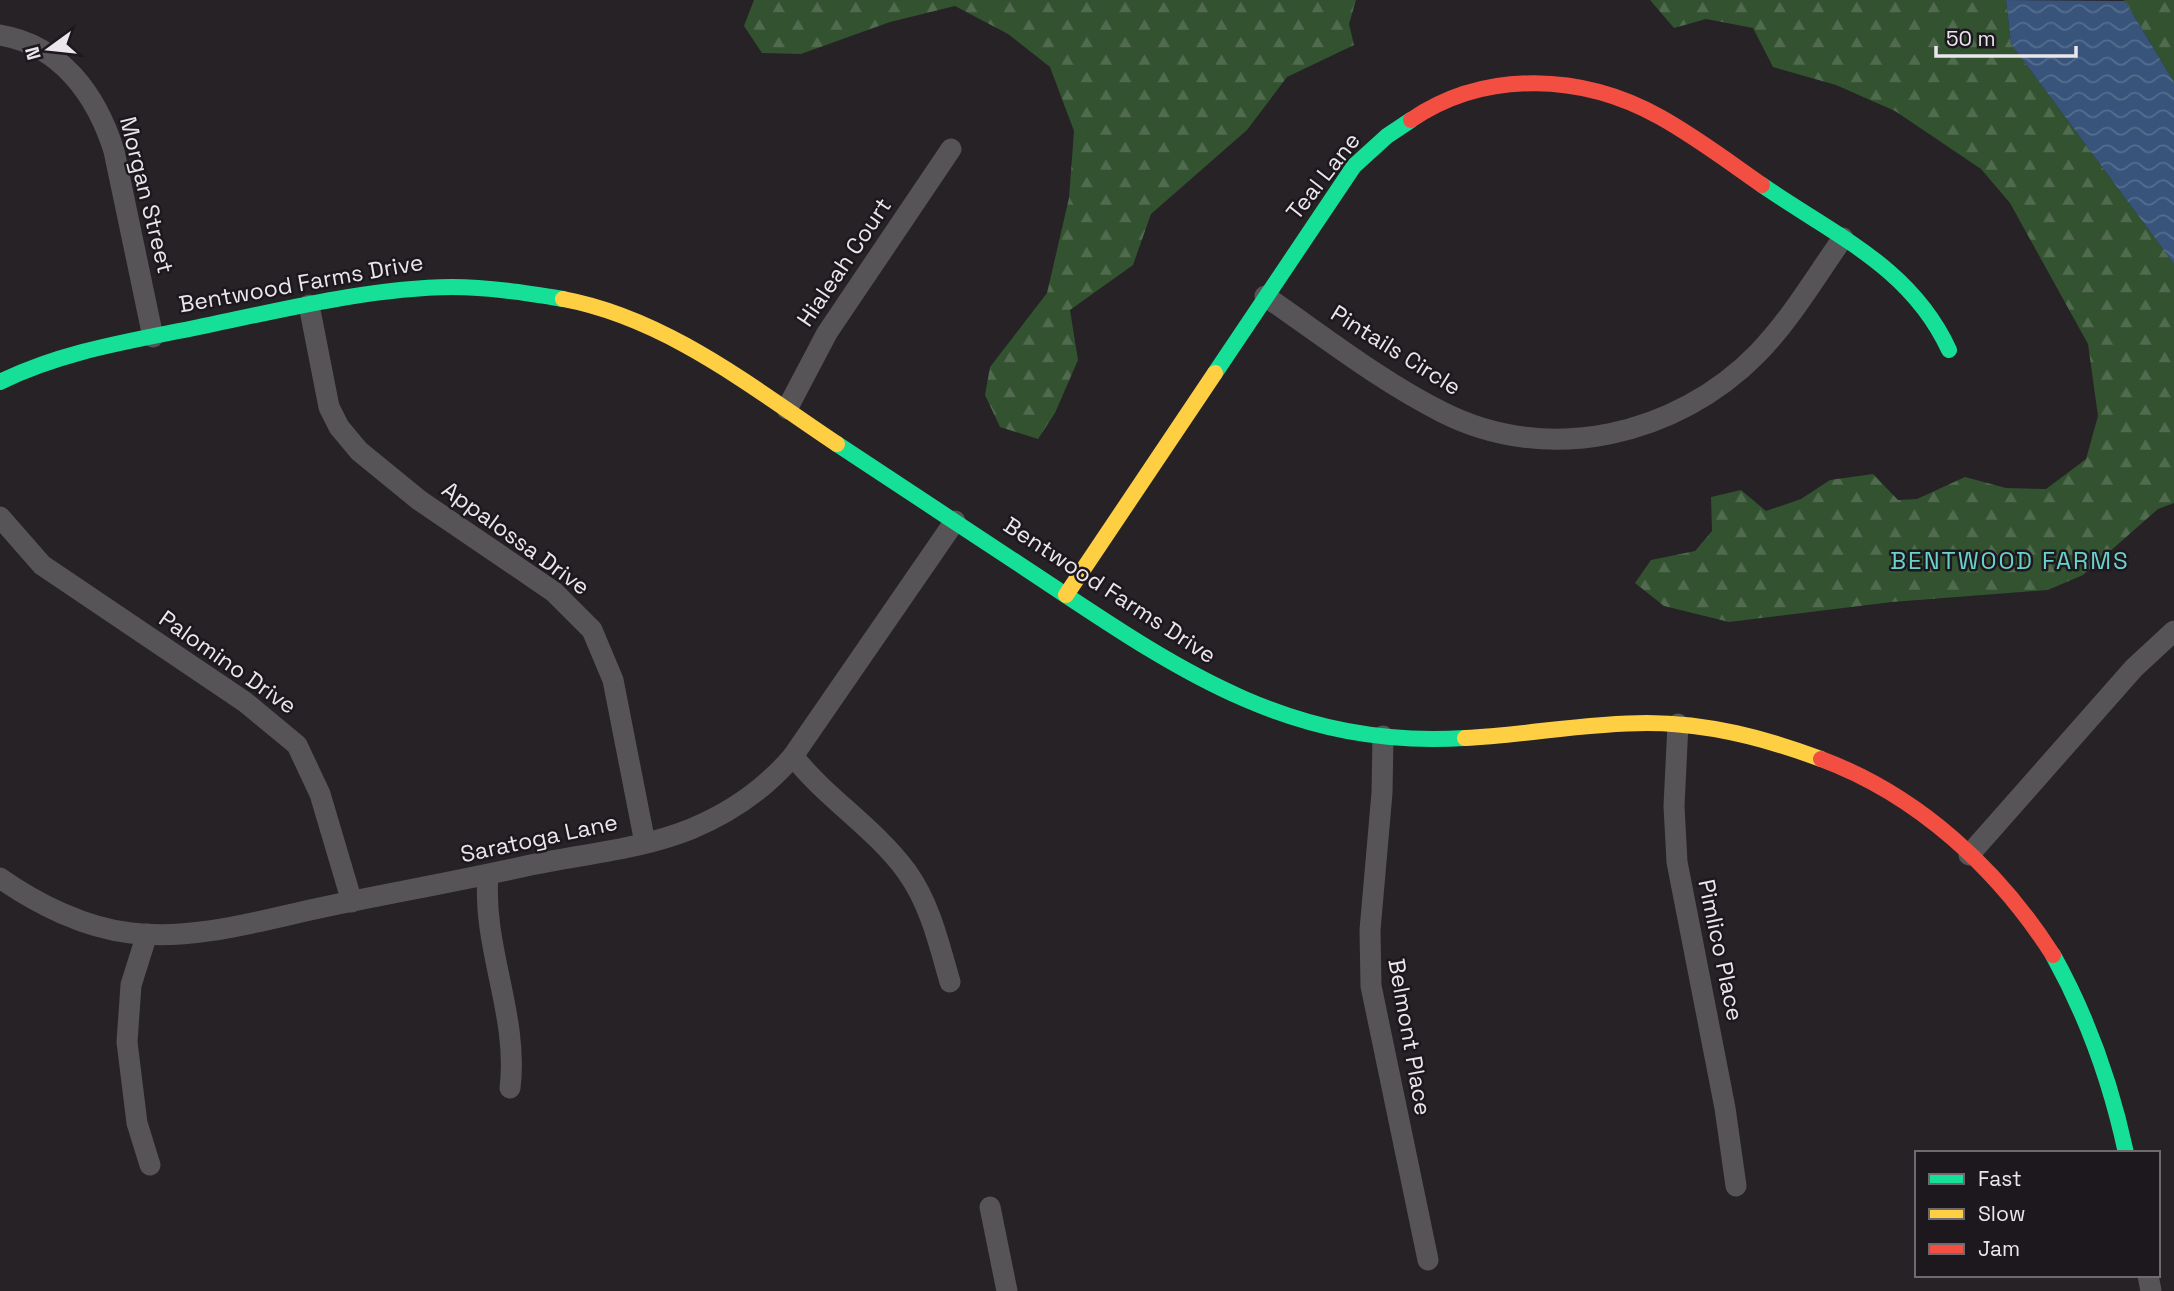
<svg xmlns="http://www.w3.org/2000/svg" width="2174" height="1291" viewBox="0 0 2174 1291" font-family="'Space Grotesk',sans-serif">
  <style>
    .forest { fill: url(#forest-firs) }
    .water { fill: url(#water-waves) }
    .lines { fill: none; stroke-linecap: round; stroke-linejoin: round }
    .street { stroke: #575457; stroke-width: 21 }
    .fast { stroke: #16e098; stroke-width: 16 }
    .slow { stroke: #ffcf43; stroke-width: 16 }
    .jam { stroke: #f24e42; stroke-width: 16 }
    .labels { text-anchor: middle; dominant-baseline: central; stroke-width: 5; stroke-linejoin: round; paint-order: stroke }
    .street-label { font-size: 23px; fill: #ebe6ec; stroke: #1d171e }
    .neighbourhood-label { font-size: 24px; letter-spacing: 2px; fill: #68d3cb; stroke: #1d171e }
  </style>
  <defs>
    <pattern id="forest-firs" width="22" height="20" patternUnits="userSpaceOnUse" patternTransform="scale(1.75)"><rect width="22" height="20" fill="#325230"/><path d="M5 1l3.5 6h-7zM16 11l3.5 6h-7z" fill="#506b4e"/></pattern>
    <pattern id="water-waves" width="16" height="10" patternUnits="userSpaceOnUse" patternTransform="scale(1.75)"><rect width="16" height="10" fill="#38547b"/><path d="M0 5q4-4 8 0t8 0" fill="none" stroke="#556d8e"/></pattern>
  </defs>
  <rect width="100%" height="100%" fill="#262226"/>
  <g class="forest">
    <path d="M754 0H1356L1349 24 1354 45 1287 77 1247 130 1151 214 1133 265 1070 310 1078 360 1055 413 1038 439 1000 427 985 395 990 367 1047 293 1069 198 1074 131 1050 67 1008 34 955 6 890 22 801 54 762 53 744 26Z"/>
    <path d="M1650 0H2006L2011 44 2174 264V503L2158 509 2083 575 2048 590 1892 602 1729 622 1664 606 1635 583 1651 560 1695 551 1712 531 1711 497 1741 490 1766 511 1801 499 1830 480 1873 474 1898 500 1917 499 1965 477 2006 488 2046 489 2086 459 2098 416 2088 344 2010 203 1981 169 1895 111 1836 85 1773 67 1753 28 1706 19 1674 28Z"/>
    <path d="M2123 0H2174V82L2125 1Z"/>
  </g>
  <path class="water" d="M2006 0 2125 1 2174 82V264L2011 44Z"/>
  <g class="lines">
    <g class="street">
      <path d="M0 35C61 45 97 96 114 151L153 337"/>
      <path d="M1265 296C1322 335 1380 381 1442 412 1548 466 1677 436 1758 353 1791 319 1816 276 1843 238"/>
      <path d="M309 305 329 407 339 427 359 451 419 500 554 592 592 630 613 680 645 843"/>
      <path d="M787 409 827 333 951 149"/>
      <path d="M0 517 42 565 245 702 297 745 320 794 352 902"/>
      <path d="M1678 724 1674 806 1677 862 1725 1108 1736 1186"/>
      <path d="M1383 736 1382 793 1370 930 1371 986 1428 1260"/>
      <path d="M793 756C827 799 875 828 907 872 930 904 939 944 950 982"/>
      <path d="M1969 855 2134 668 2174 631"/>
      <path d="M488 875C482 948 519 1015 510 1088"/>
      <path d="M0 878C37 904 85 928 131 933 195 941 262 920 324 907 391 893 459 881 526 866 581 854 639 850 691 829 732 812 765 789 793 756L955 521"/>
      <path d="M147 934 131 985 127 1042 137 1123 150 1165"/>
      <path d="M990 1207 1007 1291"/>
      <path d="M2148 1275 2151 1291"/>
    </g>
    <g class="fast">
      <path d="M1762 185C1834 235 1911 267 1949 350"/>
      <path d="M1215 373 1354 166 1387 136 1411 120"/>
      <path d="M0 382C63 351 131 341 199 327 282 310 367 288 452 287 489 287 526 293 563 299"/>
      <path d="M837 444C907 490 976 536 1046 582 1181 672 1294 749 1465 738"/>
      <path d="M2053 955C2088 1018 2111 1083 2126 1153"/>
    </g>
    <g class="slow">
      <path d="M563 299C666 318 753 388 837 444"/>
      <path d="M1066 595 1215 373"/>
      <path d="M1465 738C1526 735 1586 723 1647 723 1708 723 1765 738 1821 759"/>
    </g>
    <g class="jam">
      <path d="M1411 120C1486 69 1583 74 1660 117 1696 137 1729 162 1762 185"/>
      <path d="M1821 759C1918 795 1998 869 2053 955"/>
    </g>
  </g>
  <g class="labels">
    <g class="street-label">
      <text transform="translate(1323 176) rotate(-52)">Teal Lane</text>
      <text transform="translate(147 195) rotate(76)">Morgan Street</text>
      <text transform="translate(844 262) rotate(-56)">Hialeah Court</text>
      <text transform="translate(301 283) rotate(-10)">Bentwood Farms Drive</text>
      <text transform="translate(1396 350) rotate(32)">Pintails Circle</text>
      <text transform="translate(516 538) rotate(36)">Appalossa Drive</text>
      <text transform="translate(1110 590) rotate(33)">Bentwood Farms Drive</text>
      <text transform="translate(228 662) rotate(35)">Palomino Drive</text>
      <text transform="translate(539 838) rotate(-12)">Saratoga Lane</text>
      <text transform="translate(1721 950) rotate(78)">Pimlico Place</text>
      <text transform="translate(1410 1037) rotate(80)">Belmont Place</text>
    </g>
    <g class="neighbourhood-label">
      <text x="2010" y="560">BENTWOOD FARMS</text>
    </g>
  </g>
  <rect x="1915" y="1151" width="245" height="126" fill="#1d171e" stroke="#6f6a70" stroke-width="2"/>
  <rect x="1929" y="1174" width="35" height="10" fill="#16e098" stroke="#6f6a70" stroke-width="2"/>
  <text x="1978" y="1186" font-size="21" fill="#ebe6ec">Fast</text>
  <rect x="1929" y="1209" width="35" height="10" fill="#ffcf43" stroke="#6f6a70" stroke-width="2"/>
  <text x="1978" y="1221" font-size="21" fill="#ebe6ec">Slow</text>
  <rect x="1929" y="1244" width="35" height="10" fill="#f24e42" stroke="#6f6a70" stroke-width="2"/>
  <text x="1978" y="1256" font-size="21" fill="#ebe6ec">Jam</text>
  <g transform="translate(49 49) rotate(255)" stroke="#1d171e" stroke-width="5" paint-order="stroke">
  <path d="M0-5L12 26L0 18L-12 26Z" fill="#ebe6ec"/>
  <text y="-10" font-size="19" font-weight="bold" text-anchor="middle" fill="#ebe6ec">N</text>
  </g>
  <path d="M1936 46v10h140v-10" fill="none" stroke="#ebe6ec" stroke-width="3.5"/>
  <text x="1946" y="46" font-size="21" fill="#ebe6ec" stroke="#1d171e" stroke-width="5" paint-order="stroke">50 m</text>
</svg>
